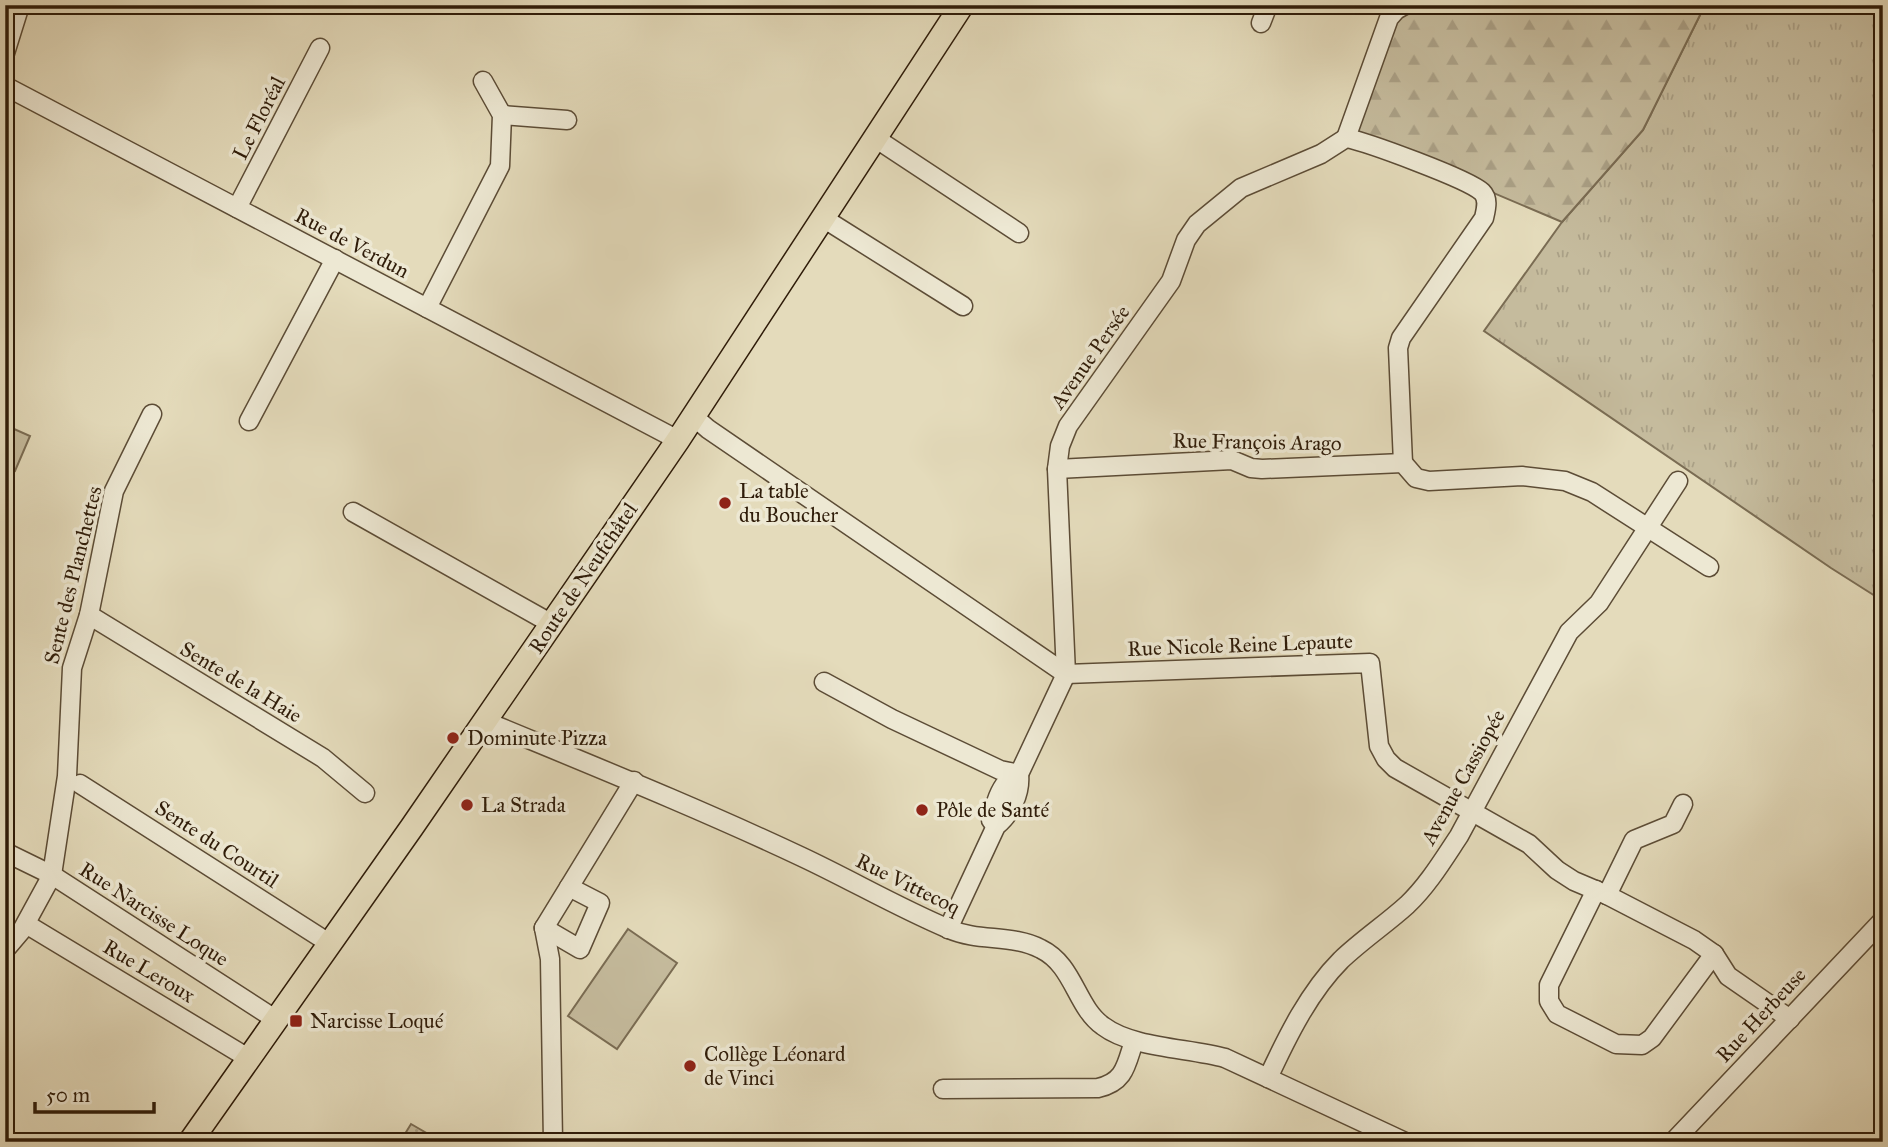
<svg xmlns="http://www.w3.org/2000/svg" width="1888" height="1147" viewBox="0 0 1888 1147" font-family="'IM FELL Great Primer',serif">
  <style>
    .grass { fill: url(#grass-tufts); stroke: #7a6c53; stroke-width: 2 }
    .forest { fill: url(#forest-firs); stroke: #7a6c53; stroke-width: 2 }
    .park { fill: url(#park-dots); stroke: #7a6c53; stroke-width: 2 }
    .pitch { fill: #c5bb9d; stroke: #7a6c53; stroke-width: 2 }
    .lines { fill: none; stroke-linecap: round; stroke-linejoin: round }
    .minor-casing { stroke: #5c4c36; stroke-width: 21 }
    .major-casing { stroke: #2f1c09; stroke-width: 26 }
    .minor { stroke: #ede8d3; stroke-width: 18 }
    .major { stroke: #e4dbbb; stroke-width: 23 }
    .poi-dot { fill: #8f2418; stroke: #ede8d3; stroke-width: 2.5 }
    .labels { text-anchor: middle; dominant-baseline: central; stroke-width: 7; stroke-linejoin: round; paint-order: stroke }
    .street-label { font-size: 21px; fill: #2f1c09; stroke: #ede8d3 }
    .poi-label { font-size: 21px; fill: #2f1c09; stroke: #ede8d3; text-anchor: start }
  </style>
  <defs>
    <pattern id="grass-tufts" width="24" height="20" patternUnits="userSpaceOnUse" patternTransform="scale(1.75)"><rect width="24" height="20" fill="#c5bb9d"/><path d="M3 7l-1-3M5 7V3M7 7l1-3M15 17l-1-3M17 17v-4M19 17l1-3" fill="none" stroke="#aaa086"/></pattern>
    <pattern id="forest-firs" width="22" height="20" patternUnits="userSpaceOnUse" patternTransform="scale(1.75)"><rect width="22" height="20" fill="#c5bb9d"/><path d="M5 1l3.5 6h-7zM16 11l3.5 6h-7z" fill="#aaa086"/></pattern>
    <pattern id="park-dots" width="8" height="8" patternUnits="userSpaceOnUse" patternTransform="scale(1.75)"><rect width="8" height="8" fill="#c5bb9d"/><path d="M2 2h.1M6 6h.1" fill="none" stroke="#aaa086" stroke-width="1.8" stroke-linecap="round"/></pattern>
  </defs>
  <rect width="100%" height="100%" fill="#e4dbbb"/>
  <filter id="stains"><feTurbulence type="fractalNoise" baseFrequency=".00286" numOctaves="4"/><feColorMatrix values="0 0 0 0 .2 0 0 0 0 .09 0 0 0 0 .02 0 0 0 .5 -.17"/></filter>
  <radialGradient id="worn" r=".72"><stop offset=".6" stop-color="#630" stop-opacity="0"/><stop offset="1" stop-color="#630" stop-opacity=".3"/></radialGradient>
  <path class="grass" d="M1705 5H1883V601L1831 568 1484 331 1562 222 1643 130Z"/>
  <path class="forest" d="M1412 5H1705L1643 130 1562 222 1352 133 1398 19Z"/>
  <path class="park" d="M411 1124 442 1142H400Z"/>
  <g class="pitch">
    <path d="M5 425 30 436 15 471 5 467Z"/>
    <path d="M628 929 677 963 617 1049 568 1016Z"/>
  </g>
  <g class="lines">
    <g class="minor-casing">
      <g id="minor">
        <path d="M1261 23 1268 5"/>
        <path d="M5 53 20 5"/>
        <path d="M5 86 678 440"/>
        <path d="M502 115 567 120"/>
        <path d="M875 138 1019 233"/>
        <path d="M1346 138 1389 18 1396 10 1405 5"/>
        <path d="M237 208 320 48"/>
        <path d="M823 218 963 306"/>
        <path d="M427 308 500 166 502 115 483 81"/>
        <path d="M693 416 708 429 1066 674 1370 663 1379 746 1386 759 1395 768 1529 844 1557 870 1574 881 1607 895 1694 940 1714 954 1728 976 1790 1019"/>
        <path d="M249 421 335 259"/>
        <path d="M1057 469 1232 460 1251 468 1262 469 1403 463 1416 478 1429 481 1522 476 1565 481 1592 492 1709 567"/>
        <path d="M353 512 552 624"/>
        <path d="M89 615 323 758 365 793"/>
        <path d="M824 682 892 719 1000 770 1019 774"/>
        <path d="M485 721C591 765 698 808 802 857 851 880 899 908 949 929 979 942 1012 934 1041 949 1074 965 1076 1007 1103 1026 1132 1048 1188 1048 1225 1058L1405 1142"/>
        <path d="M80 784 329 943"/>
        <path d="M996 826 991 820C995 804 1001 779 1019 774"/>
        <path d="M5 852 52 875 275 1019"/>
        <path d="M1596 890 1549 985V1001L1557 1014 1616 1044 1642 1045 1652 1038 1714 954"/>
        <path d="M1607 895 1634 840 1673 824 1683 804"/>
        <path d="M26 924 248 1058"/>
        <path d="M544 928 550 959 553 1142"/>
        <path d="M544 928 634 781"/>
        <path d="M544 928 580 949 600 903 569 887"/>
        <path d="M948 929 996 826C1011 814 1021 793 1019 774L1066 674 1057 469 1060 446 1068 426 1171 281 1186 240 1197 224 1241 188 1321 154 1346 138C1367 142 1468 179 1482 192 1489 199 1486 209 1484 218L1401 338 1398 348 1403 463"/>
        <path d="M5 950 22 930 52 875 67 776 72 668 89 615 114 491 152 414"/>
        <path d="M1268 1078C1287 1037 1309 992 1341 960 1362 940 1386 924 1407 905 1428 885 1443 860 1459 836L1569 632 1599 603 1678 481"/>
        <path d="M943 1089 1098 1088C1125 1082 1126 1065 1134 1041"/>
        <path d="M1673 1142 1883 920"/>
      </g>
    </g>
    <g class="major-casing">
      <path id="major" d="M190 1142 412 827 678 440 962 5"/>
    </g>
    <use href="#minor" class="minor"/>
    <use href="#major" class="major"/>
  </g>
  <g class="poi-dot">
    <circle cx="725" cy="503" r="7"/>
    <circle cx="453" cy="738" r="7"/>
    <circle cx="467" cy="805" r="7"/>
    <circle cx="922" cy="810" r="7"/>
    <rect x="289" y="1014" width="14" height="14" rx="3.5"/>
    <circle cx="690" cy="1066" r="7"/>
  </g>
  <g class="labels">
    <g class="street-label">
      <text transform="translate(259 118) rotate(-63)">Le Floréal</text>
      <text transform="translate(352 243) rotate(28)">Rue de Verdun</text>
      <text transform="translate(1090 357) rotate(-55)">Avenue Persée</text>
      <text transform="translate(1257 442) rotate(1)">Rue François Arago</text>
      <text transform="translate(73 575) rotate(-76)">Sente des Planchettes</text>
      <text transform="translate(583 578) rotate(-56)">Route de Neufchâtel</text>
      <text transform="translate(1240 645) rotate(-2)">Rue Nicole Reine Lepaute</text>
      <text transform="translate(241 682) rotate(31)">Sente de la Haie</text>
      <text transform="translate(1463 777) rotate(-61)">Avenue Cassiopée</text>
      <text transform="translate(217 844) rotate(33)">Sente du Courtil</text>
      <text transform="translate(908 884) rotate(26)">Rue Vittecoq</text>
      <text transform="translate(154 914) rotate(33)">Rue Narcisse Loque</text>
      <text transform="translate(149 971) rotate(31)">Rue Leroux</text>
      <text transform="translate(1761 1015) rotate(-47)">Rue Herbeuse</text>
    </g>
    <g class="poi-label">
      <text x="739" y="491">La table<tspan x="739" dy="24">du Boucher</tspan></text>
      <text x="467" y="738">Dominute Pizza</text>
      <text x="481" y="805">La Strada</text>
      <text x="936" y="810">Pôle de Santé</text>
      <text x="310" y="1021">Narcisse Loqué</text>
      <text x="704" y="1054">Collège Léonard<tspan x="704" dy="24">de Vinci</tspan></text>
    </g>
  </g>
  <rect width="1888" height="1147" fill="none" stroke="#e4dbbb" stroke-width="28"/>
  <rect x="7" y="7" width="1874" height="1133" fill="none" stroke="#2f1c09" stroke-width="3.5"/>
  <rect x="14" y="14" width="1860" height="1119" fill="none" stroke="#2f1c09" stroke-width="2"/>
  <path d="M35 1102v10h119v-10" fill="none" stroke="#2f1c09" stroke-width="3.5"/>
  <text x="46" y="1102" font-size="21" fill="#2f1c09" stroke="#ede8d3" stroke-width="5" paint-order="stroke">50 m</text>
  <rect width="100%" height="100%" filter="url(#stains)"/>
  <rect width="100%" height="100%" fill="url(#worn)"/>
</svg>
